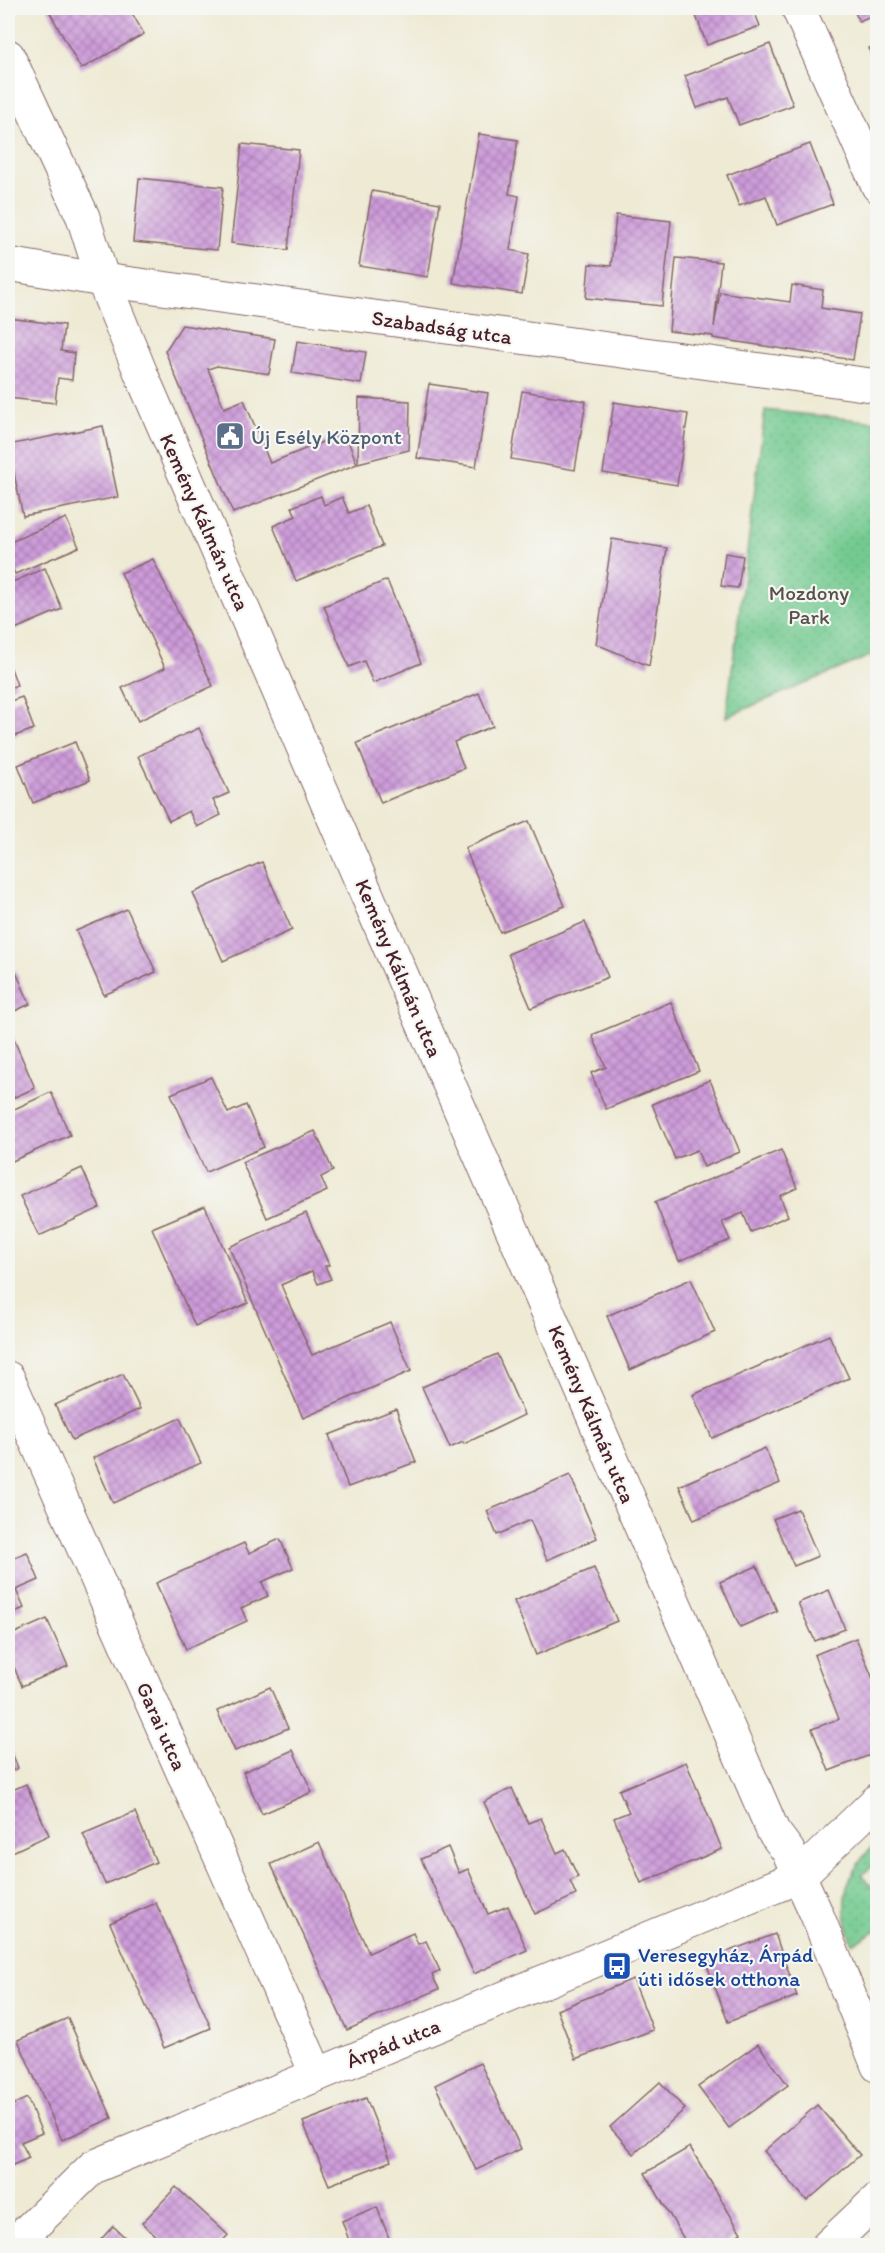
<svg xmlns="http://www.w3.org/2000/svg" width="885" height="2253" viewBox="0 0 885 2253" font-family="Itim,sans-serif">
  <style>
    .grass { fill: url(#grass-dots); stroke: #5e745e; stroke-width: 1.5 }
    .building { fill: url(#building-cross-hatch) }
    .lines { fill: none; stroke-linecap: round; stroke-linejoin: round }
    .minor-casing { stroke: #836666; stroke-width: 35 }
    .minor { stroke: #fff; stroke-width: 33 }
    .labels { text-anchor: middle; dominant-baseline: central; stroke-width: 4.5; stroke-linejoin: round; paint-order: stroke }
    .street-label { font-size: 21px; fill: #4a1f2b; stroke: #f6f6f2 }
    .service-label { font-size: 21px; fill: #4e5e75; stroke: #f6f6f2; text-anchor: start }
    .park-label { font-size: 21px; fill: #565249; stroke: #f6f6f2 }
    .transit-label { font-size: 21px; fill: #164399; stroke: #f6f6f2; text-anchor: start }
  </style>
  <defs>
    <pattern id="grass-dots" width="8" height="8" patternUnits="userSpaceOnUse" patternTransform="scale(1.5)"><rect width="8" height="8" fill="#73ca90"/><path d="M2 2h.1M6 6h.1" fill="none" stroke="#65ad7c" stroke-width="1.8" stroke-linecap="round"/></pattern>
    <pattern id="building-cross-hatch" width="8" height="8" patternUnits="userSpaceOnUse" patternTransform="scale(1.5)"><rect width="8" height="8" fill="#cd9bda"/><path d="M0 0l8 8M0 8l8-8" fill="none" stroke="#a87eb1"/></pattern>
  </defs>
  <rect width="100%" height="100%" fill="#f6f6f2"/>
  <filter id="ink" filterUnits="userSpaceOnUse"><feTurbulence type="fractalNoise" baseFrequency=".0167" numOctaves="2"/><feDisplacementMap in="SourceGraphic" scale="12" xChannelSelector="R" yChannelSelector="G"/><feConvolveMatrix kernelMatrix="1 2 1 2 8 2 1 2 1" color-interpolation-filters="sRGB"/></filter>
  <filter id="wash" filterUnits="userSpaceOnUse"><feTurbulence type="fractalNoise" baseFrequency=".008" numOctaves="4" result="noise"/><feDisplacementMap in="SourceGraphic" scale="24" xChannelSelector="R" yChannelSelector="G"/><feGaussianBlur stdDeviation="1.35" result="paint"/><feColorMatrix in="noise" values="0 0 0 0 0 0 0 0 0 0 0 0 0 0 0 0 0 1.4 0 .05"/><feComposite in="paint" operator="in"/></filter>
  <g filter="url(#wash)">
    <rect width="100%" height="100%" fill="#eeead4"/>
    <g class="grass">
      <path d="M765 410 877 422V653L726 717Z"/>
      <path d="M877 1842V1862L862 1875 877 1893V1930L853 1944C836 1901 845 1873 877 1842Z"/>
    </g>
    <g id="blocks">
      <g class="building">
        <path d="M50 8H129L144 34 81 69 48 9Z"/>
        <path d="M693 8H753L760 26 707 45Z"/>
        <path d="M853 8H878V13L859 21Z"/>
        <path d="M770 44 793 105 739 125 728 97 697 108 685 76Z"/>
        <path d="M878 45V73H877L869 48Z"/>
        <path d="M479 134 518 140 509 194 519 196 510 250 529 254 522 294 453 283Z"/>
        <path d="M242 144 299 150 288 250 231 243Z"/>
        <path d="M810 144 833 204 777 225 766 196 739 206 727 175Z"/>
        <path d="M139 178 223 187 217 250 133 242Z"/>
        <path d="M372 191 440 203 428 277 359 266Z"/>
        <path d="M616 215 671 221 662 306 586 298 589 264 611 266Z"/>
        <path d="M676 258 721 262 714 327 720 292 790 302 792 285 823 290 821 308 860 314 853 360 713 338V336L669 331Z"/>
        <path d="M8 318 64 325 61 351 74 353 72 380 58 378 55 403 8 398Z"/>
        <path d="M182 325 275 339 269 374 217 366 208 369 224 408 244 400 270 463 345 433 357 464 233 513 165 351Z"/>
        <path d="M297 341 366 352 361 384 292 373Z"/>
        <path d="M429 384 488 393 476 467 417 458Z"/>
        <path d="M522 391 586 401 575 470 511 459Z"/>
        <path d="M359 398 410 401 409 450 358 463Z"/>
        <path d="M614 402 688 414 677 485 603 473Z"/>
        <path d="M103 426 118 497 23 516 8 445Z"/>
        <path d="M321 496 324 505 342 497 349 513 366 506 382 546 296 581 273 526 296 516 292 507Z"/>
        <path d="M66 518 79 547 15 574 8 557V543Z"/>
        <path d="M612 539 667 548 649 666 596 644Z"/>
        <path d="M725 553 743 556 738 588 721 586Z"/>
        <path d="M153 559 213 686 138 721 122 688 165 668 121 573Z"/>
        <path d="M45 568 62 609 8 632V584Z"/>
        <path d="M387 580 421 663 373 683 364 661 349 667 324 606Z"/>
        <path d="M8 660 17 685 8 689Z"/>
        <path d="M479 693 493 726 454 742 464 768 381 803 357 743Z"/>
        <path d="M22 697 34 729 12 737 8 725V702Z"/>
        <path d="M199 728 229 793 213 800 221 815 197 827 189 811 169 821 138 756Z"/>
        <path d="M75 742 90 780 33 803 18 765Z"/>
        <path d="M529 821 565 906 500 932 465 848Z"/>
        <path d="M262 862 292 930 223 961 193 893Z"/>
        <path d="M127 909 156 972 104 995 76 931Z"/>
        <path d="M585 922 608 977 531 1008 508 954Z"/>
        <path d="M15 970 30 1004 8 1014V974Z"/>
        <path d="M671 1002 699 1071 606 1109 591 1073 606 1067 592 1035Z"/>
        <path d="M8 1026 35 1088 8 1100Z"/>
        <path d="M211 1077 228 1113 246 1105 264 1147 206 1172 171 1094Z"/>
        <path d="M710 1080 740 1152 704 1167 697 1150 675 1159 652 1104Z"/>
        <path d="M51 1092 70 1135 8 1163V1112Z"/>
        <path d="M315 1131 333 1171 321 1177 327 1191 267 1218 242 1162Z"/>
        <path d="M781 1150 797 1188 780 1196 788 1216 751 1232 743 1213 722 1222 730 1240 679 1261 655 1202Z"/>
        <path d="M82 1168 100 1208 39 1236 20 1196Z"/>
        <path d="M205 1206 248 1303 195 1326 152 1228Z"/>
        <path d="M306 1213 329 1265 325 1266 331 1279 318 1284 312 1271 281 1285 312 1355 390 1322 411 1371 303 1418 229 1247Z"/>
        <path d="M691 1279 715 1332 630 1370 607 1316Z"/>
        <path d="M829 1335 849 1378 712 1438 693 1395Z"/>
        <path d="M497 1354 524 1415 464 1444 463 1442 450 1448 422 1387Z"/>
        <path d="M123 1374 140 1409 72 1440 55 1405Z"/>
        <path d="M396 1409 416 1462 348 1487 329 1435Z"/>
        <path d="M180 1418 201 1463 113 1503 93 1458Z"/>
        <path d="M765 1448 780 1483 694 1520 679 1486Z"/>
        <path d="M570 1475 597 1538 547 1560 530 1520 497 1535 487 1511Z"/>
        <path d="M798 1509 818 1556 794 1566 773 1519Z"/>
        <path d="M280 1539 293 1568 262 1582 268 1596 241 1608 247 1621 186 1649 156 1583 244 1543 249 1553Z"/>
        <path d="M27 1552 39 1580 16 1590 24 1608 8 1615V1560Z"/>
        <path d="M757 1566 777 1611 740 1627 720 1582Z"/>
        <path d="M594 1568 617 1621 536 1655 514 1601Z"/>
        <path d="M829 1590 845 1629 815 1641 798 1603Z"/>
        <path d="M47 1619 68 1666 22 1686 8 1653V1636Z"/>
        <path d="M856 1638 878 1691V1752L829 1771 812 1729 839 1719 814 1655Z"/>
        <path d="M270 1687 288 1728 235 1751 217 1711Z"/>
        <path d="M8 1743 18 1768 8 1773Z"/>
        <path d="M293 1750 312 1792 262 1814 243 1772Z"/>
        <path d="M686 1762 722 1849 641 1883 614 1818 629 1812 619 1790Z"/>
        <path d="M26 1784 49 1835 8 1854V1792Z"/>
        <path d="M512 1788 528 1823 541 1818 557 1853 565 1849 578 1877 570 1881 576 1895 535 1914 484 1802Z"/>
        <path d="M135 1812 156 1862 105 1884 83 1834Z"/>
        <path d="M319 1842 369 1953 413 1933 418 1944 426 1941 440 1971 432 1975 439 1989 347 2030 271 1864Z"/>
        <path d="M448 1847 459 1873 468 1869 488 1914 508 1906 527 1950 474 1974 421 1859Z"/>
        <path d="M156 1903 211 2028 164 2048 110 1923Z"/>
        <path d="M775 1934 797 1996 728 2022 705 1960Z"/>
        <path d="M633 1979 653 2030 576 2059 557 2010Z"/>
        <path d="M68 2018 112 2118 62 2140 18 2040Z"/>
        <path d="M758 2044 788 2085 729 2128 698 2087Z"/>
        <path d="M480 2063 521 2149 476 2170 435 2085Z"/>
        <path d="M660 2082 685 2109 634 2154 610 2127Z"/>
        <path d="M27 2098 42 2133 21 2142 29 2158 8 2167V2107Z"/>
        <path d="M366 2098 391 2161 329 2185 303 2122Z"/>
        <path d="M817 2105 860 2155 807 2201 764 2151Z"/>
        <path d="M690 2147 741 2233 721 2246H688L645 2173Z"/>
        <path d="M176 2187 228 2235 218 2246H166L142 2223Z"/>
        <path d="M377 2207 392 2246H351L342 2221Z"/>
        <path d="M113 2226 134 2246H95Z"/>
      </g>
    </g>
  </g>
  <g filter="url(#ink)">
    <use href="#blocks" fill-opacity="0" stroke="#836666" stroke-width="1.5"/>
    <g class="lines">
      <g class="minor-casing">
        <g id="minor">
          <path d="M798 8 878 186"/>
          <path d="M8 56 83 217 103 280 142 376 773 1831 788 1851 817 1915 878 2066"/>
          <path d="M8 264 103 280 878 386"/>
          <path d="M8 1378 317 2075"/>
          <path d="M12 2246 93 2167 798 1877 878 1800"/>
          <path d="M828 2246 878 2199"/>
        </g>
      </g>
      <use href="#minor" class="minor"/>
    </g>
  </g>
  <defs>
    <g id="civic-square" transform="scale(1.5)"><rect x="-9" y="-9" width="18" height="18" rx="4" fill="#5c6f8a" stroke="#f6f6f2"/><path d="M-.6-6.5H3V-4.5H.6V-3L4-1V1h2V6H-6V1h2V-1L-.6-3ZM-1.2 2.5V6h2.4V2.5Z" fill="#fff"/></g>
    <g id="bus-square" transform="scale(1.5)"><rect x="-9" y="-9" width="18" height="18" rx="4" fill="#1a4fb4" stroke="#f6f6f2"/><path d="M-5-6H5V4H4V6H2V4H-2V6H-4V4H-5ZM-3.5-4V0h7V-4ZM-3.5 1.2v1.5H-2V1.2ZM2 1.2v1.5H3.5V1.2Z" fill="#fff"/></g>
  </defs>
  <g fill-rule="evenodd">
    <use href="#civic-square" x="230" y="436"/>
    <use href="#bus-square" x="617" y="1966"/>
  </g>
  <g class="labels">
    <g class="street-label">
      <text transform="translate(442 327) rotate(8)">Szabadság utca</text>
      <text transform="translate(205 522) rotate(66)">Kemény Kálmán utca</text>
      <text transform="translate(399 968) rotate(67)">Kemény Kálmán utca</text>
      <text transform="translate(592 1414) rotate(67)">Kemény Kálmán utca</text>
      <text transform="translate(162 1726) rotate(66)">Garai utca</text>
      <text transform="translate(393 2043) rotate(-22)">Árpád utca</text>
    </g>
    <g class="service-label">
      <text x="251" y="436">Új Esély Központ</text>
    </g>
    <g class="park-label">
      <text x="809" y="592">Mozdony<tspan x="809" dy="24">Park</tspan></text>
    </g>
    <g class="transit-label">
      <text x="638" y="1954">Veresegyház, Árpád<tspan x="638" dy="24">úti idősek otthona</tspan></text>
    </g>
  </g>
  <rect width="885" height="2253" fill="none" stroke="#f6f6f2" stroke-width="30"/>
</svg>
